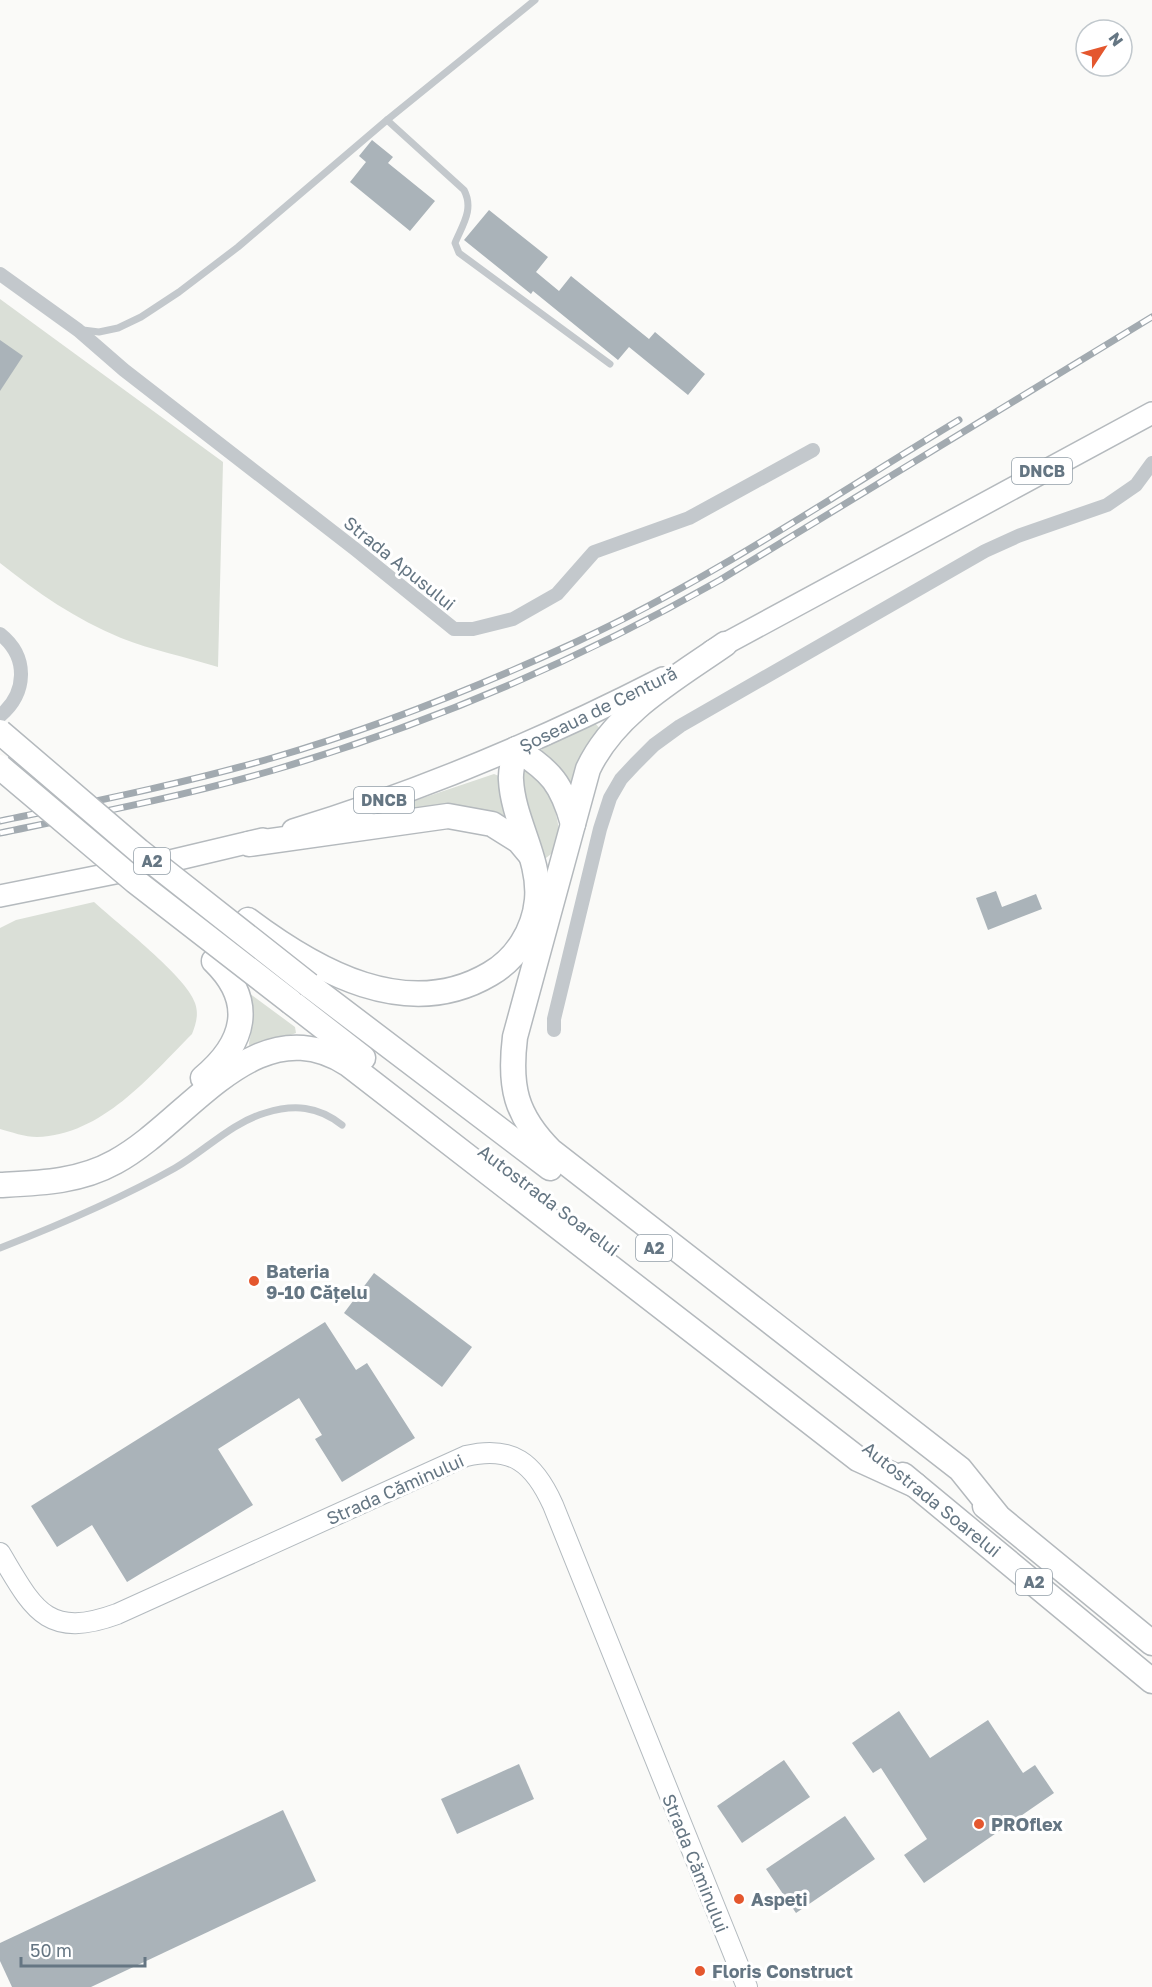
<svg xmlns="http://www.w3.org/2000/svg" width="1152" height="1987" viewBox="0 0 1152 1987" font-family="'Golos Text',sans-serif">
  <style>
    .green { fill: #dadfd7 }
    .building { fill: #aab3b9 }
    .lines { fill: none; stroke-linecap: round; stroke-linejoin: round }
    .secondary-casing { stroke: #b3babf; stroke-width: 22 }
    .primary-casing { stroke: #b5babe; stroke-width: 24 }
    .highway-casing { stroke: #b4b9bd; stroke-width: 27 }
    .lane { stroke: #c3c8cc; stroke-width: 7 }
    .street { stroke: #c3c8cc; stroke-width: 14 }
    .secondary { stroke: #fff; stroke-width: 20 }
    .primary { stroke: #fff; stroke-width: 21 }
    .highway { stroke: #fff; stroke-width: 24 }
    .rail-casing { stroke: #a2aab0; stroke-width: 7 }
    .rail { stroke: #fff; stroke-width: 4.5; stroke-dasharray: 14; stroke-linecap: butt }
    .highway-bridge-casing { stroke: #b4b9bd; stroke-width: 27; stroke-linecap: butt }
    .highway-bridge { stroke: #fff; stroke-width: 24 }
    .poi-dot { fill: #e4572e; stroke: #fff; stroke-width: 2 }
    .labels { text-anchor: middle; dominant-baseline: central; stroke-width: 6; stroke-linejoin: round; paint-order: stroke }
    .shield { fill: #fff; stroke: #939fa8; stroke-width: 1.5 }
    .shield-label { font-size: 16px; font-weight: bold; fill: #657683 }
    .street-label { font-size: 18px; fill: #657683; stroke: #fff }
    .poi-label { font-size: 18px; font-weight: bold; fill: #657683; stroke: #fff; text-anchor: start }
  </style>
  <rect width="100%" height="100%" fill="#fafaf8"/>
  <g class="green">
    <path d="M0 299 223 462 218 667C186 657 151 650 121 638 75 619 38 593 0 563Z"/>
    <path d="M595 723 601 730 572 787 540 756 542 749Z"/>
    <path d="M521 767 537 770C548 792 576 843 544 859L532 846Z"/>
    <path d="M494 774 499 776 512 814 507 821 394 812 396 807Z"/>
    <path d="M94 902C117 923 187 977 195 1003 199 1014 196 1024 192 1034 149 1077 102 1135 37 1137 25 1137 11 1132 0 1129V928L16 920Z"/>
    <path d="M249 993 295 1027 296 1033 250 1050 249 1043 253 1023Z"/>
  </g>
  <g class="building">
    <path d="M372 140 393 157 388 163 435 201 410 231 350 182 366 162 359 156Z"/>
    <path d="M489 210 548 257 536 272 559 291 571 276 649 339 655 332 705 374 688 395 629 347 618 360 533 291 531 294 464 240Z"/>
    <path d="M0 340 23 356 0 391Z"/>
    <path d="M996 891 1002 907 1036 894 1042 909 988 930 976 898Z"/>
    <path d="M374 1273 472 1347 442 1387 344 1313Z"/>
    <path d="M325 1322 356 1370 367 1363 415 1438 342 1482 315 1439 322 1435 299 1398 218 1449 253 1505 127 1582 92 1525 57 1547 31 1506Z"/>
    <path d="M899 1711 930 1758 988 1720 1023 1773 1035 1765 1054 1793 924 1883 904 1855 927 1839 881 1768 873 1773 852 1743Z"/>
    <path d="M784 1760 810 1797 742 1843 717 1806Z"/>
    <path d="M519 1764 534 1799 457 1834 441 1799Z"/>
    <path d="M283 1810 316 1881 91 1987H12L0 1961V1943Z"/>
    <path d="M845 1816 875 1859 796 1913 766 1869Z"/>
  </g>
  <g class="lines">
    <g class="secondary-casing">
      <path id="secondary" d="M0 1553C33 1608 46 1640 117 1614L466 1456C512 1445 534 1463 553 1505L747 1987"/>
    </g>
    <g class="primary-casing">
      <g id="primary">
        <path d="M712 651 1152 413"/>
        <path d="M293 830C421 791 544 739 663 678"/>
        <path d="M0 896 145 867 263 839"/>
      </g>
    </g>
    <g class="highway-casing">
      <g id="highway">
        <path d="M725 644C675 679 615 712 588 769L515 1037C509 1086 515 1115 551 1151L960 1469 997 1515"/>
        <path d="M249 844 448 816 492 824 519 841 529 853"/>
        <path d="M248 920C316 971 407 1023 490 974 516 959 534 931 537 900 541 859 513 821 511 780 510 770 514 759 516 749 551 771 562 784 573 824"/>
        <path d="M309 985 550 1168"/>
        <path d="M291 1002 363 1058"/>
        <path d="M203 1078C245 1043 256 1002 214 961"/>
        <path d="M0 1185C40 1183 79 1182 115 1162 189 1122 255 1005 348 1064L858 1459 915 1485"/>
        <path d="M903 1475 1152 1681"/>
        <path d="M985 1506 1152 1643"/>
      </g>
    </g>
    <g class="lane">
      <path d="M387 120 464 190C474 209 463 224 455 243L459 253 610 364"/>
      <path d="M83 330 99 332 118 328 141 317 179 292 238 247 387 120 535 0"/>
      <path d="M0 1248C59 1225 120 1199 175 1168 206 1150 231 1123 265 1113 294 1104 318 1106 342 1125"/>
    </g>
    <g class="street">
      <path d="M0 274 78 330 124 370 355 549 454 629H473L513 619 557 594 594 552 689 518 813 450"/>
      <path d="M0 634C29 657 27 693 0 716"/>
      <path d="M554 1030V1019L600 829 610 798 621 779 635 764 654 745 680 726 985 551 1018 536 1107 505 1136 485 1152 463"/>
    </g>
    <use href="#secondary" class="secondary"/>
    <use href="#primary" class="primary"/>
    <use href="#highway" class="highway"/>
    <g class="rail-casing">
      <g id="rail">
        <path d="M0 821C91 802 182 784 272 758 376 728 478 687 576 642 710 580 833 496 959 420"/>
        <path d="M0 833C92 814 184 796 274 770 430 724 579 660 720 580L1152 317"/>
      </g>
    </g>
    <use href="#rail" class="rail"/>
    <g class="highway-bridge-casing">
      <g id="highway-bridge">
        <path d="M0 732 139 851 309 985"/>
        <path d="M0 767 135 881 291 1002"/>
      </g>
    </g>
    <use href="#highway-bridge" class="highway-bridge"/>
  </g>
  <g class="poi-dot">
    <circle cx="254" cy="1281" r="6"/>
    <circle cx="979" cy="1824" r="6"/>
    <circle cx="739" cy="1899" r="6"/>
    <circle cx="700" cy="1971" r="6"/>
  </g>
  <g class="labels">
    <g class="shield">
      <rect x="1012" y="458" width="60" height="26" rx="4.5"/>
      <rect x="354" y="787" width="60" height="26" rx="4.5"/>
      <rect x="134" y="848" width="36" height="26" rx="4.5"/>
      <rect x="636" y="1235" width="36" height="26" rx="4.5"/>
      <rect x="1016" y="1569" width="36" height="26" rx="4.5"/>
    </g>
    <g class="shield-label">
      <text x="1042" y="471">DNCB</text>
      <text x="384" y="800">DNCB</text>
      <text x="152" y="861">A2</text>
      <text x="654" y="1248">A2</text>
      <text x="1034" y="1582">A2</text>
    </g>
    <g class="street-label">
      <text transform="translate(400 563) rotate(39)">Strada Apusului</text>
      <text transform="translate(598 709) rotate(-26)">Șoseaua de Centură</text>
      <text transform="translate(549 1200) rotate(37)">Autostrada Soarelui</text>
      <text transform="translate(395 1489) rotate(-24)">Strada Căminului</text>
      <text transform="translate(932 1499) rotate(39)">Autostrada Soarelui</text>
      <text transform="translate(696 1863) rotate(68)">Strada Căminului</text>
    </g>
    <g class="poi-label">
      <text x="266" y="1271">Bateria<tspan x="266" dy="21">9-10 Cățelu</tspan></text>
      <text x="991" y="1824">PROflex</text>
      <text x="751" y="1899">Aspeti</text>
      <text x="712" y="1971">Floris Construct</text>
    </g>
  </g>
  <g transform="translate(1104 48) rotate(54)"><circle r="28" fill="#ffffff" stroke="#c1c8cd" stroke-width="1.5"/>
  <path d="M0-4.5L10 22L0 15L-10 22Z" fill="#e4572e"/>
  <text y="-9" font-size="16" font-weight="bold" text-anchor="middle" fill="#657683">N</text>
  </g>
  <path d="M21 1957v9h124v-9" fill="none" stroke="#657683" stroke-width="3"/>
  <text x="30" y="1957" font-size="18" fill="#657683" stroke="#ffffff" stroke-width="4.5" paint-order="stroke">50 m</text>
</svg>
